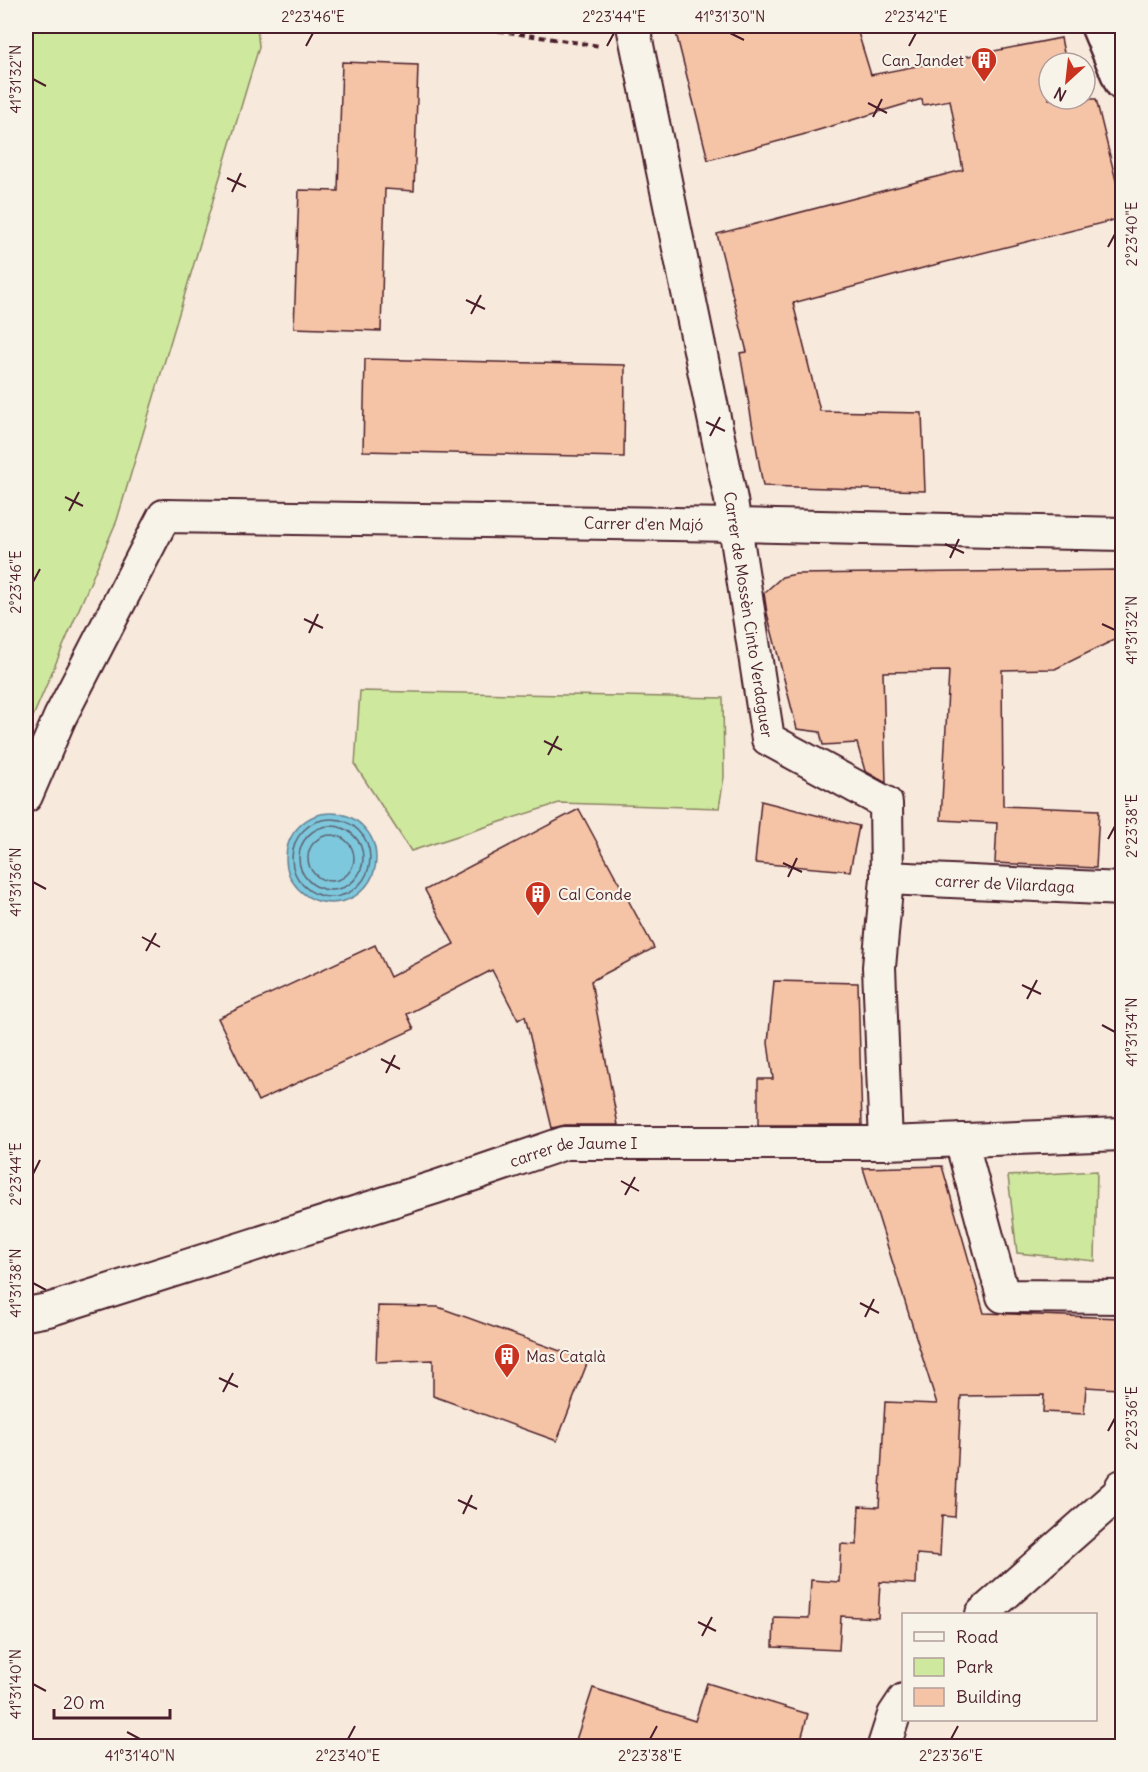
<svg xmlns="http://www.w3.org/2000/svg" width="1148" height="1772" viewBox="0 0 1148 1772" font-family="Delius,sans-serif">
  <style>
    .green { fill: #cee89e; stroke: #8c8464; stroke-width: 1.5 }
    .water { fill: #7dc8dd; stroke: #698496; stroke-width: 1.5 }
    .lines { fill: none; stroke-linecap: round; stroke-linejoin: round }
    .shore { stroke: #5e6372; stroke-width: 1.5 }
    .building { fill: #f5c3a5; stroke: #4a1f2b; stroke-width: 1.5 }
    .street-casing { stroke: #4a1f2b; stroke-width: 36 }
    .secondary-casing { stroke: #4a1f2b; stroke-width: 38 }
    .path { stroke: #4a1f2b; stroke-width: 4; stroke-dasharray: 6 4.5; stroke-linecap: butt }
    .street { stroke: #f7f3e8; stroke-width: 32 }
    .secondary { stroke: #f7f3e8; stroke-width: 33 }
    .ticks { fill: none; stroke: #4a1f2b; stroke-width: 2 }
    .labels { text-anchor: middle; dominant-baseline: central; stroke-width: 4.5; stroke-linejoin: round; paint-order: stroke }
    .poi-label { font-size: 16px; fill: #4a1f2b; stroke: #f7f3e8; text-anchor: start }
    .street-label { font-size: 16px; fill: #4a1f2b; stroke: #f7f3e8 }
    .neatline { fill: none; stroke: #4a1f2b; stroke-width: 2 }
    .ticks-label { font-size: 15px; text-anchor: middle; fill: #4a1f2b }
  </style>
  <rect width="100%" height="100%" fill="#f7e9db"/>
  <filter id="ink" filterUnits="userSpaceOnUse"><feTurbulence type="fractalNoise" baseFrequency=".0167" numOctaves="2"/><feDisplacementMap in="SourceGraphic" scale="12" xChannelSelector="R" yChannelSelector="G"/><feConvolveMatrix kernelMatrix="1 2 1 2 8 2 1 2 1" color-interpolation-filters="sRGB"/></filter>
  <g filter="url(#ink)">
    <g class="green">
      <path d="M44 26H257L259 47 117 520 26 733V32Z"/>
      <path d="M360 691 723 698 724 777 719 808 559 803 411 851 355 765Z"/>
      <path d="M1097 1171 1095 1261 1017 1253 1008 1176Z"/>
    </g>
    <circle class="water" cx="331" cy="858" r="45"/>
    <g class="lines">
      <g class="shore">
        <circle cx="331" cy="858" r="39"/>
        <circle cx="331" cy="858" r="32"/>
        <circle cx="331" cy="858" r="23"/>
      </g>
    </g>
    <g class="building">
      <path d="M703 26H856L871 75 1061 38 1066 63H1049V99H1096L1122 205V218L934 265 793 303 820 411 922 413 925 491 763 486 740 353 747 352 717 234 963 170 950 100 923 105 922 99 802 135 708 160 676 33Z"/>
      <path d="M342 62 418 65 414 191 385 189 381 331 294 328 299 190 338 191Z"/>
      <path d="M365 359 625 365 624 457 363 451Z"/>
      <path d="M1122 570V636L1055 669 1002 670 1003 806 1099 810 1096 868 995 863 997 823 941 820 949 671 883 672 886 783 865 771 857 743 823 745 820 732 797 729 767 613 764 593 782 577 796 574Z"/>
      <path d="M761 801 859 826 850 871 755 863Z"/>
      <path d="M579 809 654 948 591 981 618 1125H565L552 1128 525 1016 518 1020 492 970 407 1014 414 1029 258 1101 218 1018 375 945 390 977 454 944 425 890Z"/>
      <path d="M774 981 858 983 862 1125H758V1079H773L768 1043Z"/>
      <path d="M942 1166 984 1313 1122 1318 1118 1389 1086 1387 1084 1414 1043 1412 1044 1395 961 1396 955 1517 942 1516 940 1556 917 1554 916 1584 880 1582 878 1618 841 1616 839 1650 773 1647 774 1617 809 1618 811 1580 839 1582 841 1544 857 1545 859 1506 879 1507 885 1402 937 1404 863 1168Z"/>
      <path d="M378 1306 438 1307 588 1361 557 1441 433 1396V1360L376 1362Z"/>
      <path d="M707 1683 808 1714 799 1746H574L593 1688 695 1721Z"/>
    </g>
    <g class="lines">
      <g class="street-casing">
        <g id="street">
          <path id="s1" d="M633 26 731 500 768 739 886 803 887 878 879 967 886 1143"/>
          <path id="s2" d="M26 796 60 717 164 516 735 525 1122 534"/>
          <path id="s3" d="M887 878 1122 889"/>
          <path d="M961 1140 1003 1296 1122 1297"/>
          <path id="s4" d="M26 1314 48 1310 436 1187 565 1143H886L1122 1134"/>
          <path d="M982 1614 1118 1494 1122 1486"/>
          <path d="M884 1746 894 1715 904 1700"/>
        </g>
      </g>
      <g class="secondary-casing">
        <path id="secondary" d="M1098 26 1122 83"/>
      </g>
      <path class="path" d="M467 26 600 46"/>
      <use href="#street" class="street"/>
      <use href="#secondary" class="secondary"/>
    </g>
  </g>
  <path class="ticks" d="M730 33 744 40M306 46 313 33M607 46 614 33M909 46 916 33M33 79 46 86M868 103 887 113M873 117 882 99M227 178 246 187M232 192 241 173M1108 247 1115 234M466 300 485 309M471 314 481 295M706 422 725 431M710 436 720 417M65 497 83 506M69 511 79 492M945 544 964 553M950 558 959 539M33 582 40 569M304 619 323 628M1102 624 1115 630M309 633 318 614M544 741 562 750M548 755 558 736M1108 839 1115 826M783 863 802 872M788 877 797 858M33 882 46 889M142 937 160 947M146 951 156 933M1022 985 1041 994M1027 999 1037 980M1102 1025 1115 1032M381 1059 400 1069M386 1073 395 1055M33 1174 40 1160M621 1181 639 1191M625 1195 635 1177M33 1283 46 1290M860 1303 879 1313M865 1317 874 1299M219 1378 238 1387M223 1392 233 1373M1108 1431 1115 1418M458 1500 477 1509M463 1514 472 1495M698 1622 716 1631M702 1636 712 1617M33 1684 46 1691M127 1732 140 1739M348 1739 355 1726M650 1739 657 1726M951 1739 958 1726"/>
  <defs>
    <g id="building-pin" transform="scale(1.35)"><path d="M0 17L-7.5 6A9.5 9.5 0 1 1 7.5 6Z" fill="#c8321e" stroke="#f7f3e8"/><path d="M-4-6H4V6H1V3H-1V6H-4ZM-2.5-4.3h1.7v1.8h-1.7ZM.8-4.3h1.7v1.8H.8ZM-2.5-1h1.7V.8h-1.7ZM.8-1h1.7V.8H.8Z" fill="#fff"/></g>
  </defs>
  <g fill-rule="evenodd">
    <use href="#building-pin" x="984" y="60"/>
    <use href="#building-pin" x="538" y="894"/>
    <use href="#building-pin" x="507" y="1356"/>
  </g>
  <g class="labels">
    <g class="poi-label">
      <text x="964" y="60" text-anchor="end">Can Jandet</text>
      <text x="558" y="894">Cal Conde</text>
      <text x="526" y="1356">Mas Català</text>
    </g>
    <g class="street-label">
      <text stroke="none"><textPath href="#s2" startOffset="792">Carrer d'en Majó</textPath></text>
      <text stroke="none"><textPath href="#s1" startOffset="600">Carrer de Mossèn Cinto Verdaguer</textPath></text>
      <text stroke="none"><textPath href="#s3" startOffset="118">carrer de Vilardaga</textPath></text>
      <text stroke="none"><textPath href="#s4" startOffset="573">carrer de Jaume I</textPath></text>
    </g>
  </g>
  <rect width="1148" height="1772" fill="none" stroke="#f7f3e8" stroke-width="66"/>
  <rect x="902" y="1613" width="195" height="108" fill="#f7f3e8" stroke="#b29e9c" stroke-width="1.5"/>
  <rect x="914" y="1632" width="30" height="9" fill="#f7f3e8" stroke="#b29e9c" stroke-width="1.5"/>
  <text x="956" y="1643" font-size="18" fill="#4a1f2b">Road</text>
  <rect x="914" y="1658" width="30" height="18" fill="#cee89e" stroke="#b29e9c" stroke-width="1.5"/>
  <text x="956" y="1673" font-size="18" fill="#4a1f2b">Park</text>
  <rect x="914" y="1688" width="30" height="18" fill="#f5c3a5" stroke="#b29e9c" stroke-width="1.5"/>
  <text x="956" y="1703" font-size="18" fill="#4a1f2b">Building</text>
  <g transform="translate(1067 81) rotate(207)"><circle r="28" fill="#f7f3e8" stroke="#b29e9c" stroke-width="1.5"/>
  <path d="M0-4.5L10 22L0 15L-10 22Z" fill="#c8321e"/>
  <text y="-9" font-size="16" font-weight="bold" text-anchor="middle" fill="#4a1f2b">N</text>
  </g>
  <path d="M54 1709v9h116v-9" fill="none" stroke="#4a1f2b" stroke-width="3"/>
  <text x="63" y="1709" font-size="18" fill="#4a1f2b" stroke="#f7f3e8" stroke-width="4.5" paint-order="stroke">20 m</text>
  <rect x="33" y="33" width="1082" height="1706" class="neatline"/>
  <g class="ticks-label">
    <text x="313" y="22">2°23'46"E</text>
    <text x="614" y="22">2°23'44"E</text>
    <text x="730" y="22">41°31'30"N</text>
    <text x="916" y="22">2°23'42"E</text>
    <text transform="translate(16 79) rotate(-90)" y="5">41°31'32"N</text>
    <text transform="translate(1132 234) rotate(-90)" y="5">2°23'40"E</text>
    <text transform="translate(16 582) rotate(-90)" y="5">2°23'46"E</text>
    <text transform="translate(1132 630) rotate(-90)" y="5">41°31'32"N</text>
    <text transform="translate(1132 826) rotate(-90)" y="5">2°23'38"E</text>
    <text transform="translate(16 882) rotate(-90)" y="5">41°31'36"N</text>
    <text transform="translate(1132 1032) rotate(-90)" y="5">41°31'34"N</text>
    <text transform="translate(16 1174) rotate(-90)" y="5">2°23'44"E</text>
    <text transform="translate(16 1283) rotate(-90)" y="5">41°31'38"N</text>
    <text transform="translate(1132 1418) rotate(-90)" y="5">2°23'36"E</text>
    <text transform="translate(16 1684) rotate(-90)" y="5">41°31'40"N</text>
    <text x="140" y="1761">41°31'40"N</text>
    <text x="348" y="1761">2°23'40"E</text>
    <text x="650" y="1761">2°23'38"E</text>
    <text x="951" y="1761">2°23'36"E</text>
  </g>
</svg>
